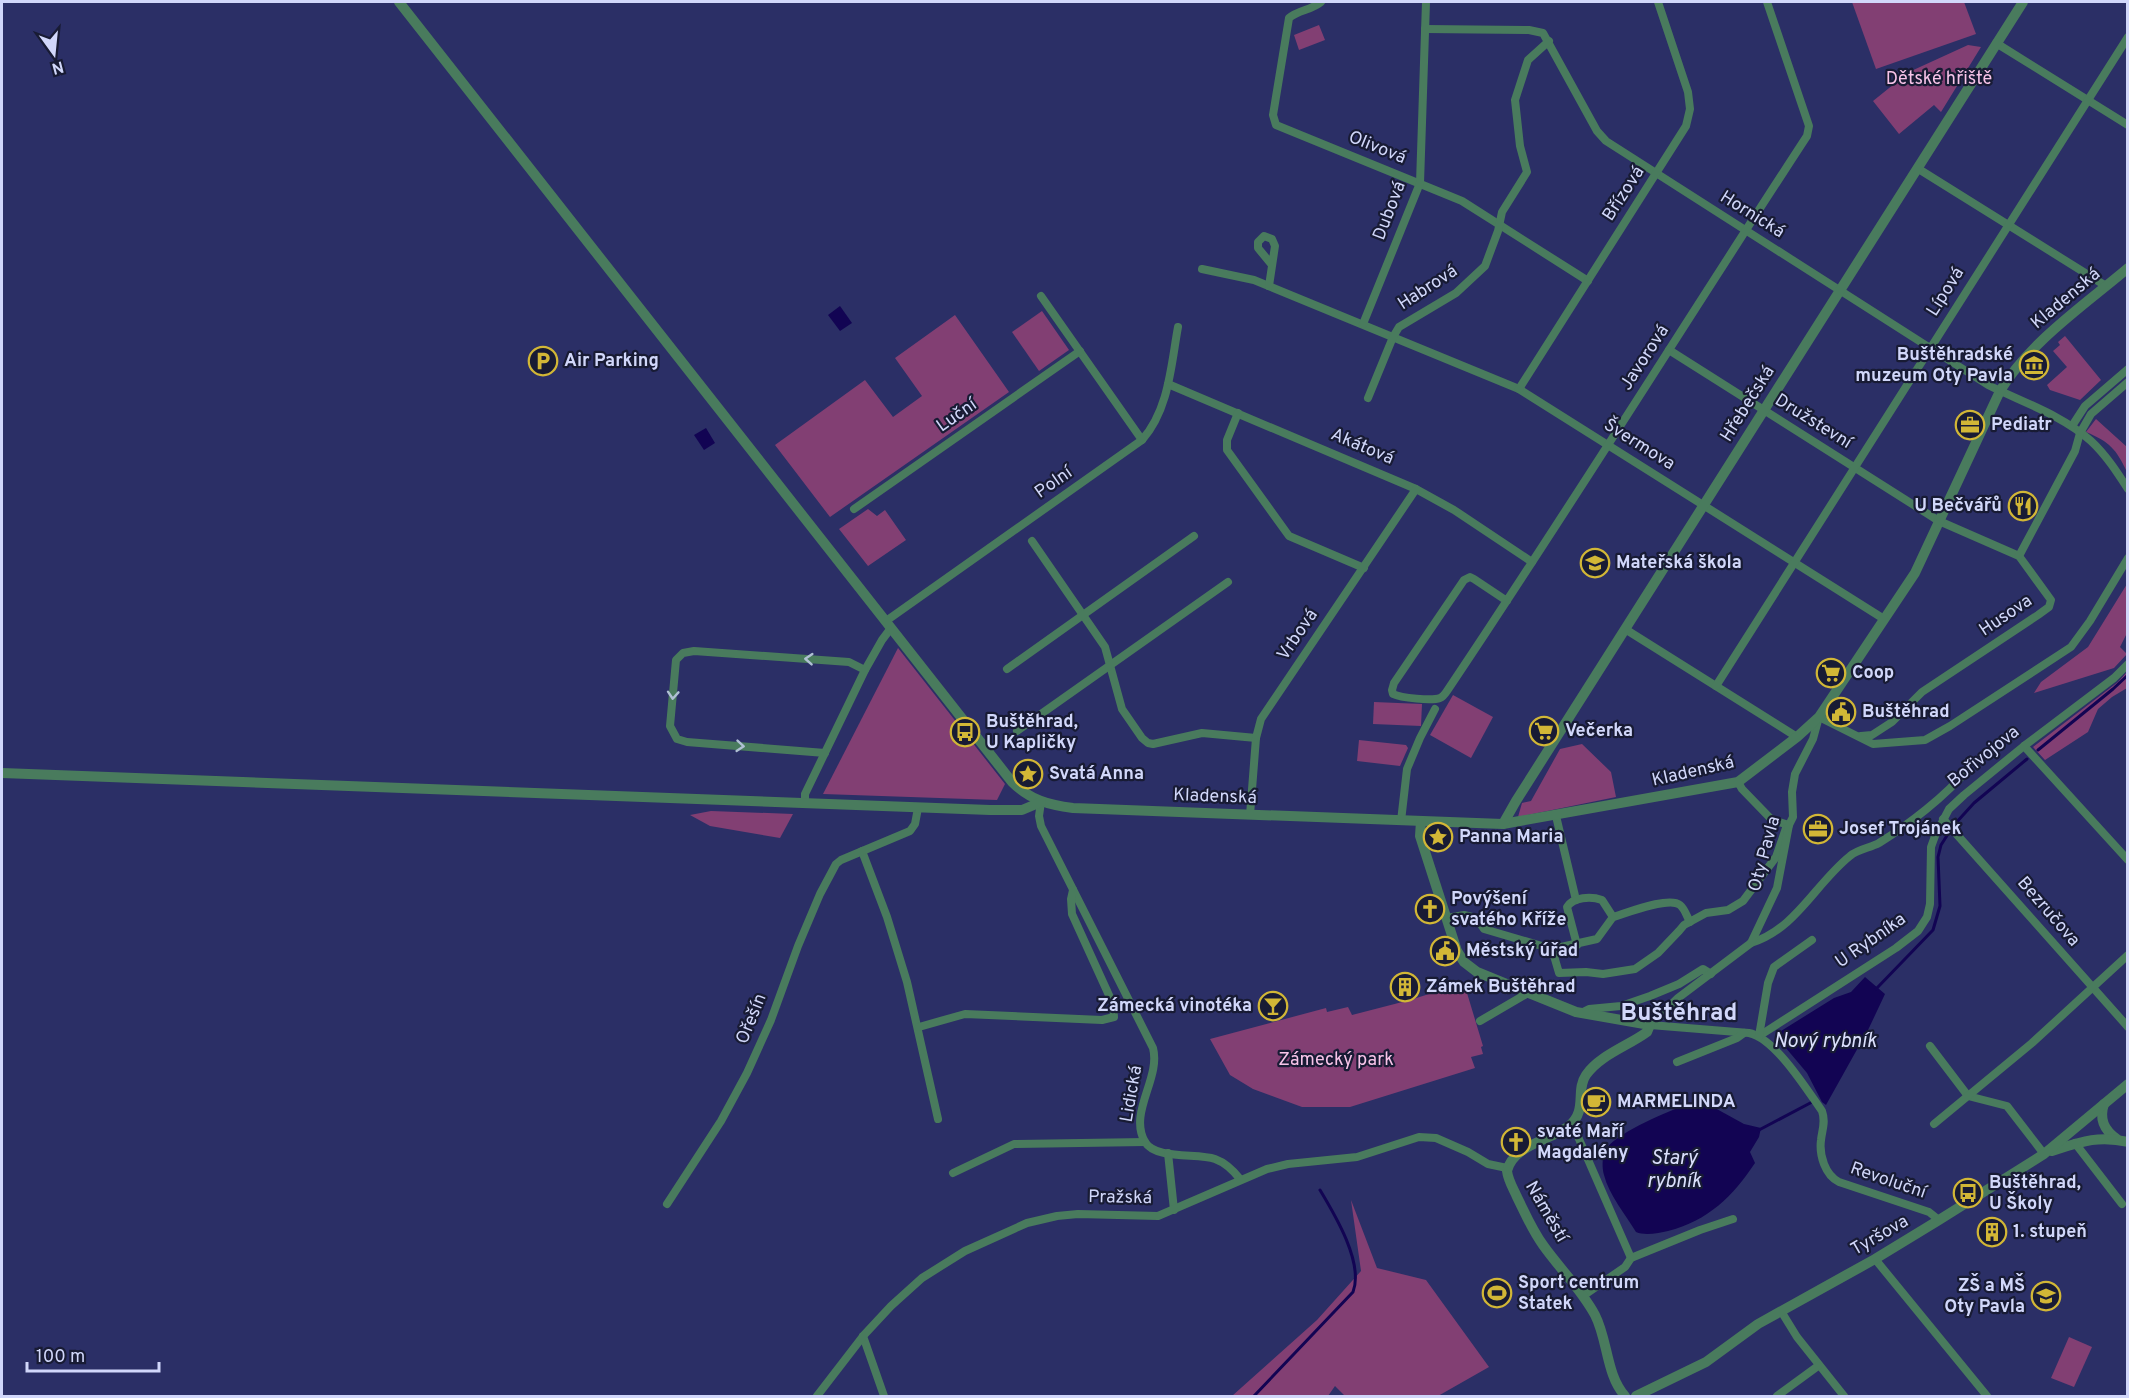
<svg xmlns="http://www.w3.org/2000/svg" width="2129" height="1398" viewBox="0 0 2129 1398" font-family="Overpass,sans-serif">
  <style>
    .green { fill: #823f73 }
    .water { fill: #120453 }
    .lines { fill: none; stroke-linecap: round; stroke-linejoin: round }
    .stream { stroke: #120453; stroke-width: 3 }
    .minor { stroke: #497b5d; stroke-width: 8 }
    .tertiary { stroke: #497b5d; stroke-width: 10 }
    .oneway { stroke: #afc0d3 }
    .labels { text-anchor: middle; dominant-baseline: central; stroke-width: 4.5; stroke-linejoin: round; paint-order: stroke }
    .park-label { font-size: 18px; fill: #f8c4e9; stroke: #181b34 }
    .street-label { font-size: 18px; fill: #d1d7fa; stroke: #181b34 }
    .poi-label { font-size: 18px; font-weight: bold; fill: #d1d7fa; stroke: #181b34; text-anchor: start }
    .water-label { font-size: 20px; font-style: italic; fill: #dbe0fc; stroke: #181b34 }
    .district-label { font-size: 24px; font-weight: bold; fill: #d1d7fa; stroke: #181b34 }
  </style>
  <rect width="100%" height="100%" fill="#2b2f66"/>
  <g class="green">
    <path d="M1852 2H1964L1976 34 1876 69Z"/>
    <path d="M1319 25 1325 40 1299 50 1294 35Z"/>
    <path d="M1968 45 1981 47 1941 112 1934 105 1899 134 1873 101 1909 72Z"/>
    <path d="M1042 311 1069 350 1039 371 1012 332Z"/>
    <path d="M955 315 1009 392 830 517 775 445 865 380 893 417 922 396 895 358Z"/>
    <path d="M2065 336 2101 380 2080 400 2050 390 2047 385 2067 367 2053 351 2060 345 2058 342Z"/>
    <path d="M2096 419 2127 447V472C2116 449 2110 442 2086 432Z"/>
    <path d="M868 509 877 516 885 510 906 540 868 566 839 529Z"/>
    <path d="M2127 584V633L2120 647 2127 654 2114 668 2034 693 2041 682 2088 647Z"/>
    <path d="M898 648 1005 784 997 800 823 794Z"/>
    <path d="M2127 672V688L2112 697 2098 709 2088 732 2045 760 2033 747 2118 682Z"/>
    <path d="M1453 695 1493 717 1471 758 1430 735Z"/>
    <path d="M1374 702 1422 704 1421 726 1373 724Z"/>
    <path d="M1359 740 1406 745 1408 748 1400 766 1357 761Z"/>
    <path d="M1582 744 1611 772 1616 797 1518 817 1522 803 1531 801 1560 749Z"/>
    <path d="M711 811 793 814 780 838 710 826 690 815Z"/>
    <path d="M1464 983 1483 1046 1481 1047 1483 1054 1471 1057 1475 1068 1350 1107H1302L1253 1089 1230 1075 1210 1039 1326 1008 1327 1012 1348 1007 1352 1015 1410 1000Z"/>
    <path d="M1351 1200 1377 1268 1426 1280 1489 1367 1438 1396H1345L1335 1386 1328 1396H1232L1317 1320 1361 1271Z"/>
    <path d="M2069 1337 2092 1347 2074 1387 2051 1378Z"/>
  </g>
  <g class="water">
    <path d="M840 306 852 323 840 331 828 315Z"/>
    <path d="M706 428 715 443 704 450 694 435Z"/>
    <path d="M1865 977 1885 994 1869 1028 1826 1105 1822 1102 1807 1073 1780 1041 1781 1031 1834 998 1851 992Z"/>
    <path d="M1704 1102 1744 1124 1761 1128 1759 1137 1750 1152 1755 1163C1733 1196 1708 1221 1668 1231 1659 1233 1645 1236 1636 1232 1625 1214 1609 1195 1604 1175 1602 1168 1602 1158 1605 1151 1611 1136 1665 1112 1681 1107 1689 1105 1696 1104 1704 1102Z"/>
  </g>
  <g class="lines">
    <g class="stream">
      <path d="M2038 750 2113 689 2128 675"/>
      <path d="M1954 825 1974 803 2027 759"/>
      <path d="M1876 989 1933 930 1940 906 1938 857 1941 845 1948 834"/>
      <path d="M1759 1130 1814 1101"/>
      <path d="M1254 1396 1353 1292C1364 1263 1335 1215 1320 1190"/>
    </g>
    <g class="minor">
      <path d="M1321 2C1312 10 1298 10 1289 18L1273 115 1276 125 1462 201 1588 281"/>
      <path d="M1425 29 1529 30 1543 33 1597 131 1606 141 1988 385C2022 402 2062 415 2091 441 2106 455 2117 472 2128 489"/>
      <path d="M1996 43 2128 125"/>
      <path d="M1917 168 2106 286"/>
      <path d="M1202 269 1254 280 1519 389 1884 619"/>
      <path d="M1269 286 1275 246 1272 239 1264 236 1258 242V248L1272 265"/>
      <path d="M1041 296 1142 440"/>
      <path d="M1363 324 1420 183 1426 2"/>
      <path d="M1669 350 1939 521 2019 556 2051 600 2049 607 2038 615 1922 692 1892 722 1872 735 1861 736"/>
      <path d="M1168 384 1416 489 1454 510 1532 562"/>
      <path d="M1519 389 1686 126 1690 109 1688 92 1658 2"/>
      <path d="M1368 398 1393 337 1399 327 1456 293 1485 266 1498 231 1502 212 1527 172 1520 146 1515 100 1528 60 1549 41"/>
      <path d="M1238 413 1227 440V450L1289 536 1364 568"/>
      <path d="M2072 426 2085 406 2128 369"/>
      <path d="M854 509 1080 351"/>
      <path d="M1032 541 1105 647 1122 709 1142 738 1148 743 1153 744 1202 733 1256 738"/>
      <path d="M2019 556 2075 451 2080 433 2091 414 2128 382"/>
      <path d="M1507 601 1474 579 1470 577 1464 580 1394 683 1392 690 1393 694C1401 698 1432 701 1440 698 1443 697 1445 694 1447 691 1570 508 1686 321 1807 136L1809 126 1767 2"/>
      <path d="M886 621 1142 440C1169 410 1171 365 1178 327"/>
      <path d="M1625 629 1797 737"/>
      <path d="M1007 669 1194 536"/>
      <path d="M1716 686 2128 37"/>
      <path d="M1017 731 1228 582"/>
      <path d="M2024 746 2128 860"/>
      <path d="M825 753 687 742 677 739 670 726 676 660 683 653 694 651 849 662 865 670"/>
      <path d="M1738 782 1742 789 1772 820 1789 825"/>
      <path d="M1041 802 1039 816 1041 826 1153 1048C1161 1078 1128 1113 1145 1142 1156 1160 1197 1153 1215 1159 1226 1163 1233 1170 1240 1179"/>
      <path d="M805 803V794L865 670 882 640 891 628"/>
      <path d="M1250 815 1256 738 1261 719 1416 489"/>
      <path d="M1556 816 1576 900"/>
      <path d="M1943 819 2128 1027"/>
      <path d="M1401 821 1407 769 1420 738 1435 709"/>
      <path d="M862 851 887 917 907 982 938 1119"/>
      <path d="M1447 918 1464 915 1476 918 1484 929 1552 949 1597 939 1613 917"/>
      <path d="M1679 931 1684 925 1706 913 1728 910 1743 901 1776 857 1786 828"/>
      <path d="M1751 943C1796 929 1815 884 1850 856 1858 849 1870 848 1879 843 1908 825 1946 796 1968 769"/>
      <path d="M1577 945 1567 907C1573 897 1591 896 1602 900L1613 917C1627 913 1669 896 1680 905 1685 909 1687 917 1690 922"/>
      <path d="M1552 949 1559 973 1586 972 1603 974 1635 969 1658 953 1678 932"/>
      <path d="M1581 1013 1589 1009 1621 1006 1650 996 1679 984 1703 969 1711 974"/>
      <path d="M1480 1021 1528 993"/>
      <path d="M1650 1025 1678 998 1751 943 1777 888 1789 825 1793 817 1792 792 1795 774 1813 739 1819 717 1873 744 1925 740 1950 726 2071 647 2090 621 2128 558"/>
      <path d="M1650 1025 1749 1033C1775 1038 1807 1090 1822 1111 1826 1122 1822 1130 1821 1140 1819 1155 1825 1175 1839 1182L1929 1212 1939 1220"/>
      <path d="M919 1027 965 1014 1102 1020 1114 1017 1113 1004 1072 914 1071 899 1073 890"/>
      <path d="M1759 1036 1896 948 1918 931 1927 917 1930 904 1931 847 1935 836 1949 809 1964 795 2024 746 2114 678 2128 664"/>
      <path d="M1759 1036 1768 983 1774 967 1812 940"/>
      <path d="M1930 1046 1968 1096 2007 1106 2044 1154"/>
      <path d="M1677 1062 1737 1038 1744 1033"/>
      <path d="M1572 1123 1631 1258"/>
      <path d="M1934 1124 2032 1043 2128 955"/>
      <path d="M2075 1143 2122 1204"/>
      <path d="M1168 1153 1174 1210"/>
      <path d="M953 1173 1014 1144 1145 1142"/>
      <path d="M667 1204 721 1121 747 1073 771 1020 798 946 820 894 836 864 841 860 910 831 915 824 918 808"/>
      <path d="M1875 1259 1987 1396"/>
      <path d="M1583 1296 1625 1267 1631 1258 1700 1230 1733 1219"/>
      <path d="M1781 1311 1797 1337 1844 1396"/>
      <path d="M863 1336 884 1396"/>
      <path d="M817 1396 864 1335 891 1306 922 1278 965 1251 1027 1223 1057 1216 1078 1214 1158 1216 1267 1169 1288 1164 1357 1157 1419 1137 1436 1138 1468 1152 1488 1164 1507 1168"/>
      <path d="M1777 1396 1818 1366"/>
    </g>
    <g class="tertiary">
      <path d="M399 2 1012 782C1030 800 1049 805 1073 808L1503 824 1738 782 1797 737 1819 717 1915 573 2000 391C2031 341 2083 306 2128 268"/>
      <path d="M2 773 990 810H1022L1041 802"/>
      <path d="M1421 821 1420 836 1457 951 1464 962 1477 972 1576 1012 1650 1025 1647 1032C1628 1046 1600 1055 1586 1075 1575 1091 1588 1110 1569 1126 1551 1140 1513 1145 1507 1171 1508 1180 1513 1188 1517 1197 1525 1213 1532 1230 1543 1245 1560 1269 1581 1289 1595 1315 1608 1340 1606 1375 1625 1396"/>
      <path d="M1503 824 1516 801 2023 2"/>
      <path d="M2104 1104C2099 1119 2104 1130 2117 1139"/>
      <path d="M2052 1151C2080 1142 2098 1135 2128 1142"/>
      <path d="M1636 1396 1706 1362 1758 1324 1875 1259 1939 1220 2044 1154 2128 1084"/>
    </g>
  </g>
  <defs><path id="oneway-chevron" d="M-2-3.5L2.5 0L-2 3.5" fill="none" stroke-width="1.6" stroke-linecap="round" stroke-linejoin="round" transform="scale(1.5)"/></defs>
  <g class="oneway">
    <use href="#oneway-chevron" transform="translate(809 659) rotate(-176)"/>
    <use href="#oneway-chevron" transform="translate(673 695) rotate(94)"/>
    <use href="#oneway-chevron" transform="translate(740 746) rotate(5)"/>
  </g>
  <defs>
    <g id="parking-ring" transform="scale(1.5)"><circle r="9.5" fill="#181b34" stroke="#d2b736" stroke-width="1.5"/><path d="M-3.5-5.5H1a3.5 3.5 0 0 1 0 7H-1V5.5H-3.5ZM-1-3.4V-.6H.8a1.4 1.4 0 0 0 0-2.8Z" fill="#d2b736"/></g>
    <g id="museum-ring" transform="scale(1.5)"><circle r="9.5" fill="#181b34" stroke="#d2b736" stroke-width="1.5"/><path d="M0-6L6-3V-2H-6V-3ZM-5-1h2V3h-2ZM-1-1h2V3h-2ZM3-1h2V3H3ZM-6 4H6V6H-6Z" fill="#d2b736"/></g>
    <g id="office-ring" transform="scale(1.5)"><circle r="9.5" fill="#181b34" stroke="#d2b736" stroke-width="1.5"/><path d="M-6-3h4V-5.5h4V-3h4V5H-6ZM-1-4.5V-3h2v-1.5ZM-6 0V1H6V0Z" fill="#d2b736"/></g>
    <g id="restaurant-ring" transform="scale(1.5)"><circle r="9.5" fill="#181b34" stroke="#d2b736" stroke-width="1.5"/><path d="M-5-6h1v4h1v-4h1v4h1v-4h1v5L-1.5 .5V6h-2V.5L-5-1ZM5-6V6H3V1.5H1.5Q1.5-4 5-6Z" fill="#d2b736"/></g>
    <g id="school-ring" transform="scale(1.5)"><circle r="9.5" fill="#181b34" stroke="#d2b736" stroke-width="1.5"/><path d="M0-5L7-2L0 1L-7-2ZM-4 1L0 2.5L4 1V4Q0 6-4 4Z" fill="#d2b736"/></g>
    <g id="supermarket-ring" transform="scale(1.5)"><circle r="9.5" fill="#181b34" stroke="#d2b736" stroke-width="1.5"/><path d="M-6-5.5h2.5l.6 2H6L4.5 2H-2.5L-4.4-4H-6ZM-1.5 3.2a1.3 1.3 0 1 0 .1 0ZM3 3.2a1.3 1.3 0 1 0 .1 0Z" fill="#d2b736"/></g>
    <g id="civic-ring" transform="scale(1.5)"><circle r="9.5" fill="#181b34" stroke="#d2b736" stroke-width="1.5"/><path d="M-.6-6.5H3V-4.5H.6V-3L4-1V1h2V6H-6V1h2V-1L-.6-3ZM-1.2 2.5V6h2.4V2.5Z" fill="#d2b736"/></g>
    <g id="bus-ring" transform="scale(1.5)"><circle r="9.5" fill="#181b34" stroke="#d2b736" stroke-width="1.5"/><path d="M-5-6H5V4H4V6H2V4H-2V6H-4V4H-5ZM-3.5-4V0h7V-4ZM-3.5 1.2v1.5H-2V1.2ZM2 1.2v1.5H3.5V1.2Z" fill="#d2b736"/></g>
    <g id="sight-ring" transform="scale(1.5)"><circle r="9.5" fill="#181b34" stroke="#d2b736" stroke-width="1.5"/><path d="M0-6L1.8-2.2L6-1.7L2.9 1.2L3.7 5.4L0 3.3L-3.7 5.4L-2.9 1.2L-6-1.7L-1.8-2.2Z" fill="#d2b736"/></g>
    <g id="church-ring" transform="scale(1.5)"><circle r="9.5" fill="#181b34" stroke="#d2b736" stroke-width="1.5"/><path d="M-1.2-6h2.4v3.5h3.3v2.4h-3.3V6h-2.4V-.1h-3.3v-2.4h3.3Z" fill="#d2b736"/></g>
    <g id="building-ring" transform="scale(1.5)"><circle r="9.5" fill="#181b34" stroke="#d2b736" stroke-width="1.5"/><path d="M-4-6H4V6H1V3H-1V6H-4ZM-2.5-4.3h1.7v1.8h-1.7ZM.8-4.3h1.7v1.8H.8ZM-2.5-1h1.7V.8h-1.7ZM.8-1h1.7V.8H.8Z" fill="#d2b736"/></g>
    <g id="bar-ring" transform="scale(1.5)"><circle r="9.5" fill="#181b34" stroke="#d2b736" stroke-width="1.5"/><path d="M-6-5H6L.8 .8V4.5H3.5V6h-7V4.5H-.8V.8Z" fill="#d2b736"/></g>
    <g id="cafe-ring" transform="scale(1.5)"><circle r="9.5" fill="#181b34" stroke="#d2b736" stroke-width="1.5"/><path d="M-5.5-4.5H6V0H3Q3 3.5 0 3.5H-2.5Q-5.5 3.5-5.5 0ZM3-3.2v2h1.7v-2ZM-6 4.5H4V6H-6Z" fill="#d2b736"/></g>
    <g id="stadium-ring" transform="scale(1.5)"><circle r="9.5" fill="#181b34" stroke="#d2b736" stroke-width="1.5"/><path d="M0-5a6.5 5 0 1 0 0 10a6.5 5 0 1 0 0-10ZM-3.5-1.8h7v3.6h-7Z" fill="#d2b736"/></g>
  </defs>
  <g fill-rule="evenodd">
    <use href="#parking-ring" x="543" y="361"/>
    <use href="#museum-ring" x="2034" y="365"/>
    <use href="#office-ring" x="1970" y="425"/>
    <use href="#restaurant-ring" x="2023" y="506"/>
    <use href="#school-ring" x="1595" y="563"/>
    <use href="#supermarket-ring" x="1831" y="673"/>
    <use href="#civic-ring" x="1841" y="712"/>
    <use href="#supermarket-ring" x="1544" y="731"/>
    <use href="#bus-ring" x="965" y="732"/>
    <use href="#sight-ring" x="1028" y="774"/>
    <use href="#office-ring" x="1818" y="829"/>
    <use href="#sight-ring" x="1438" y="837"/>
    <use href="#church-ring" x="1430" y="909"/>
    <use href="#civic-ring" x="1445" y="951"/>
    <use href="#building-ring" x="1405" y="987"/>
    <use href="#bar-ring" x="1273" y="1006"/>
    <use href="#cafe-ring" x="1596" y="1102"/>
    <use href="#church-ring" x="1516" y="1142"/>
    <use href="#bus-ring" x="1968" y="1193"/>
    <use href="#building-ring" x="1992" y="1232"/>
    <use href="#stadium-ring" x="1497" y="1293"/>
    <use href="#school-ring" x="2046" y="1296"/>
  </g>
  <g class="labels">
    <g class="park-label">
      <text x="1939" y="79">Dětské hřiště</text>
      <text x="1336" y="1060">Zámecký park</text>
    </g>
    <g class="street-label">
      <text transform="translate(1377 148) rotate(22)">Olivová</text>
      <text transform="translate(1624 194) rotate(-57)">Břízová</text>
      <text transform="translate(1390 211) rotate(-69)">Dubová</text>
      <text transform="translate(1752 215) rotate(32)">Hornická</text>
      <text transform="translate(1428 288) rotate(-33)">Habrová</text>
      <text transform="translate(1946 292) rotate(-58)">Lípová</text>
      <text transform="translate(2066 299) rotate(-40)">Kladenská</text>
      <text transform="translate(1645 358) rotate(-57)">Javorová</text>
      <text transform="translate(1748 404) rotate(-58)">Hřebečská</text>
      <text transform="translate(957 416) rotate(-35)">Luční</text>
      <text transform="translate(1813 422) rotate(32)">Družstevní</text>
      <text transform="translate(1639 445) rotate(32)">Švermova</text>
      <text transform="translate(1362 447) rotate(23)">Akátová</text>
      <text transform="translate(1054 483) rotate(-35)">Polní</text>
      <text transform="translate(2006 616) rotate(-34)">Husova</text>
      <text transform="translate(1298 635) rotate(-56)">Vrbová</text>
      <text transform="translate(1984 757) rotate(-39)">Bořivojova</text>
      <text transform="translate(1693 772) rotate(-13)">Kladenská</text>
      <text transform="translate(1215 797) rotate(2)">Kladenská</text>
      <text transform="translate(1765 854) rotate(-75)">Oty Pavla</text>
      <text transform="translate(2048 912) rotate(49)">Bezručova</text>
      <text transform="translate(1871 941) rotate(-35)">U Rybníka</text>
      <text transform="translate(752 1019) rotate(-68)">Ořešín</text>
      <text transform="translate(1132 1094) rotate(-80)">Lidická</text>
      <text transform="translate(1888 1181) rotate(19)">Revoluční</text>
      <text transform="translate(1120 1198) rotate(1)">Pražská</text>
      <text transform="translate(1546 1212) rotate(60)">Náměstí</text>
      <text transform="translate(1880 1236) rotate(-30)">Tyršova</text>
    </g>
    <g class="poi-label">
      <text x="2013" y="355" text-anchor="end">Buštěhradské<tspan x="2013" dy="21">muzeum Oty Pavla</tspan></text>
      <text x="564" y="361">Air Parking</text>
      <text x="1991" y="425">Pediatr</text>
      <text x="2002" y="506" text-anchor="end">U Bečvářů</text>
      <text x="1616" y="563">Mateřská škola</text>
      <text x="1852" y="673">Coop</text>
      <text x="1862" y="712">Buštěhrad</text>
      <text x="986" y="722">Buštěhrad,<tspan x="986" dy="21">U Kapličky</tspan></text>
      <text x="1565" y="731">Večerka</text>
      <text x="1049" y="774">Svatá Anna</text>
      <text x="1839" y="829">Josef Trojánek</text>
      <text x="1459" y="837">Panna Maria</text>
      <text x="1451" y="899">Povýšení<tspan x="1451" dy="21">svatého Kříže</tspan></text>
      <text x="1466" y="951">Městský úřad</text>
      <text x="1426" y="987">Zámek Buštěhrad</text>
      <text x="1252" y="1006" text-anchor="end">Zámecká vinotéka</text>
      <text x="1617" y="1102">MARMELINDA</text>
      <text x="1537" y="1132">svaté Maří<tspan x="1537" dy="21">Magdalény</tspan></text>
      <text x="1989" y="1183">Buštěhrad,<tspan x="1989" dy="21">U Školy</tspan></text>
      <text x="2013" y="1232">1. stupeň</text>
      <text x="1518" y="1283">Sport centrum<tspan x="1518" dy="21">Statek</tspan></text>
      <text x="2025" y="1286" text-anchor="end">ZŠ a MŠ<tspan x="2025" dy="21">Oty Pavla</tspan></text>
    </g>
    <g class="water-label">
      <text x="1825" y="1042">Nový rybník</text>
      <text x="1674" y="1159">Starý<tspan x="1674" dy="23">rybník</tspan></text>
    </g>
    <g class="district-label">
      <text x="1679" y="1014">Buštěhrad</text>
    </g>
  </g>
  <rect width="2129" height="1398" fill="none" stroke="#d1d7fa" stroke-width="6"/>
  <g transform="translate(54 54) rotate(165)" stroke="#181b34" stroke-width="4.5" paint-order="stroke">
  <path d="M0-4.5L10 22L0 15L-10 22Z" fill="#d1d7fa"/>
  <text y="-9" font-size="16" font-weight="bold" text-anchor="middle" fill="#d1d7fa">N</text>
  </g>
  <path d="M27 1362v9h132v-9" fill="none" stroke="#d1d7fa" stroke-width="3"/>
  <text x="36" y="1362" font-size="18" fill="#d1d7fa" stroke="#181b34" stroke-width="4.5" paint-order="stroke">100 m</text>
</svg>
